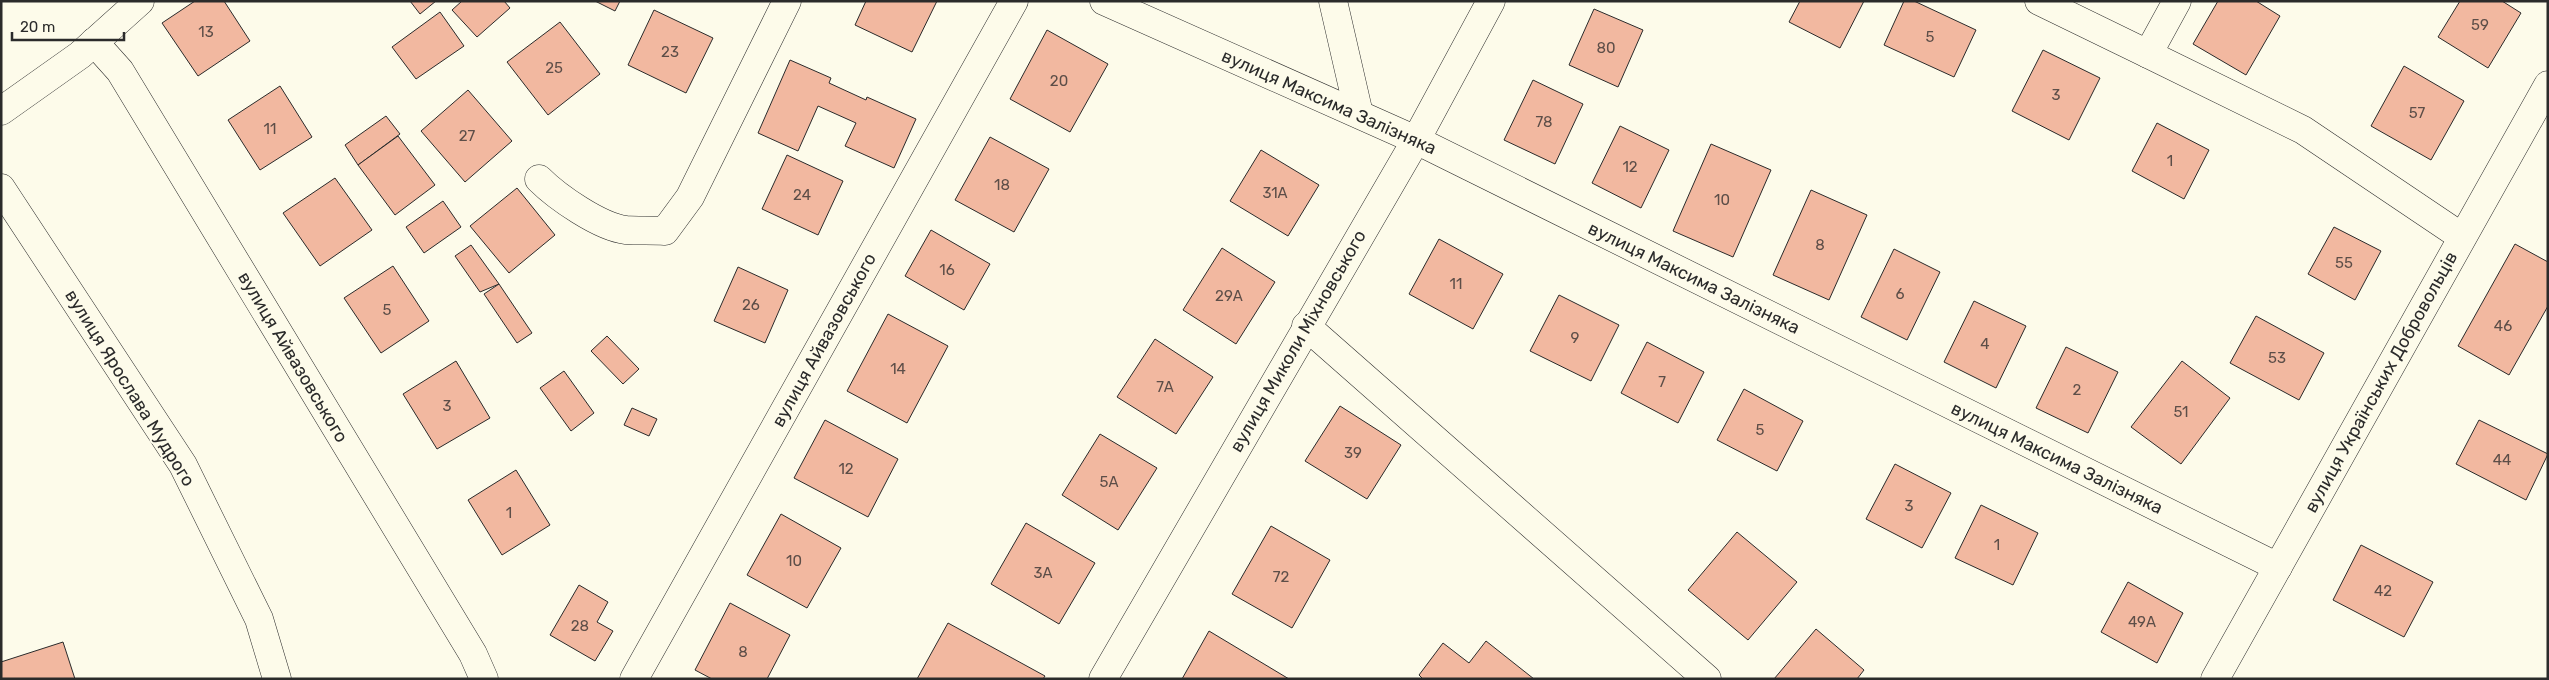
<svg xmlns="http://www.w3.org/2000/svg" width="2549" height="680" viewBox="0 0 2549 680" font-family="Rubik,sans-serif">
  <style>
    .building { fill: #f2b8a0; stroke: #2b2b2b }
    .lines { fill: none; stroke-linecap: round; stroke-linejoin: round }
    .street-casing { stroke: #2b2b2b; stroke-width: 29 }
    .highway-casing { stroke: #2b2b2b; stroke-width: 29 }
    .street { stroke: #fdfbea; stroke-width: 28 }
    .highway { stroke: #fdfbea; stroke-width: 28 }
    .labels { text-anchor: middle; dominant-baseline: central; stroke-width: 4; stroke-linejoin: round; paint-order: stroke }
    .number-label { font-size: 15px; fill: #5d4e48 }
    .street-label { font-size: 18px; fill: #2b2b2b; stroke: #fdfbea }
  </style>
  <rect width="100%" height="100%" fill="#fdfbea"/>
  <g class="building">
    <path d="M195 1H224L250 41 198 76 162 23Z"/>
    <path d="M410 1H436L420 14Z"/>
    <path d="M462 1H504L510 8 477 37 452 10Z"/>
    <path d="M595 1H620L615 11Z"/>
    <path d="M866 1H937L912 52 855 25Z"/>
    <path d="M1800 1H1864L1840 48 1789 22Z"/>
    <path d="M1904 1H1914L1976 30 1954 77 1884 45Z"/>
    <path d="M2218 1H2256L2280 16 2246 75 2193 44Z"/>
    <path d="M2460 1H2502L2521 13 2488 68 2438 37Z"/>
    <path d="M1594 9 1643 30 1618 87 1569 65Z"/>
    <path d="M654 10 713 38 686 93 628 65Z"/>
    <path d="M440 12 464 46 416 79 392 47Z"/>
    <path d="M560 22 600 74 548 115 507 62Z"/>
    <path d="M1047 30 1108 64 1070 132 1010 99Z"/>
    <path d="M2043 50 2100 78 2069 140 2012 111Z"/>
    <path d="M790 60 831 78 829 83 866 100 867 97 916 119 894 168 845 146 856 123 818 106 798 151 758 133Z"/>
    <path d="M2404 66 2464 101 2431 160 2371 126Z"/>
    <path d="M1533 80 1583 104 1555 164 1504 140Z"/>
    <path d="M280 86 312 137 260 170 228 120Z"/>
    <path d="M468 90 512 141 465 182 421 131Z"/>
    <path d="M386 116 400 134 358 165 345 145Z"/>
    <path d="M2157 123 2209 150 2184 199 2132 171Z"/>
    <path d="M1620 126 1669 150 1641 208 1592 183Z"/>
    <path d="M398 136 435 185 395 215 358 165Z"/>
    <path d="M990 137 1049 169 1014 232 955 200Z"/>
    <path d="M1711 144 1771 170 1733 257 1673 231Z"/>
    <path d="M1261 150 1319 185 1288 236 1230 201Z"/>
    <path d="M787 155 843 181 818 235 762 209Z"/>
    <path d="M335 178 372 230 320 266 283 213Z"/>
    <path d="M517 188 555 235 509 273 470 226Z"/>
    <path d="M1811 190 1867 215 1829 300 1773 275Z"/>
    <path d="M443 201 461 227 424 253 406 227Z"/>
    <path d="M2334 227 2381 251 2355 300 2308 274Z"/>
    <path d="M931 230 990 264 964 310 905 276Z"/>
    <path d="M1439 239 1503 274 1473 329 1409 294Z"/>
    <path d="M2515 244 2548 262V306L2509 375 2458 346Z"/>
    <path d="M471 245 499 284 480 292 455 256Z"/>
    <path d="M1222 248 1275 282 1236 344 1183 310Z"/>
    <path d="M1894 249 1940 272 1907 340 1861 317Z"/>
    <path d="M393 266 429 321 381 353 344 298Z"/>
    <path d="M738 267 788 290 765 343 714 321Z"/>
    <path d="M499 284 532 333 517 343 484 294Z"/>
    <path d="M1559 295 1619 325 1591 381 1530 351Z"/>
    <path d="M1974 301 2026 326 1996 388 1944 362Z"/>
    <path d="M888 314 948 346 907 423 847 391Z"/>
    <path d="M2256 316 2324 353 2299 400 2230 363Z"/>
    <path d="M607 336 639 369 623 384 591 351Z"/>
    <path d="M1155 339 1213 377 1176 434 1117 397Z"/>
    <path d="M1647 342 1704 372 1678 423 1621 393Z"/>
    <path d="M2066 347 2118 372 2088 433 2036 408Z"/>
    <path d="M456 361 490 418 437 449 403 394Z"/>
    <path d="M2182 361 2230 398 2181 464 2131 427Z"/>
    <path d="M564 371 594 413 571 431 540 388Z"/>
    <path d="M1744 389 1803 421 1777 471 1717 440Z"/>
    <path d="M1340 406 1401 445 1367 499 1305 461Z"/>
    <path d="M632 408 657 419 649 436 624 425Z"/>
    <path d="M825 420 898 459 868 517 794 478Z"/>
    <path d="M2479 420 2548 454 2526 500 2456 464Z"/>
    <path d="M1100 434 1157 468 1118 530 1062 495Z"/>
    <path d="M1895 464 1951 493 1922 548 1866 519Z"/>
    <path d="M516 470 550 525 502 555 468 500Z"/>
    <path d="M1981 505 2038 533 2013 585 1955 558Z"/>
    <path d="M781 514 841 548 807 608 747 575Z"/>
    <path d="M1026 523 1095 563 1059 624 991 584Z"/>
    <path d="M1271 526 1330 560 1292 628 1232 594Z"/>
    <path d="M1737 532 1797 582 1748 640 1688 590Z"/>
    <path d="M2361 545 2433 582 2404 637 2333 600Z"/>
    <path d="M2128 582 2183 613 2157 663 2101 632Z"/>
    <path d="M579 585 608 602 597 622 613 631 595 661 550 635Z"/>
    <path d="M730 603 790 635 767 679H712L695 670Z"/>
    <path d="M948 623 1045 676 1043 679H917Z"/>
    <path d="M1816 629 1864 670 1857 679H1774Z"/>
    <path d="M1209 631 1289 679H1182Z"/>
    <path d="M1486 641 1534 679H1423L1419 675 1443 643 1469 663Z"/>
    <path d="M63 642 75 679H1V662Z"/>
  </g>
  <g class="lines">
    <g class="street-casing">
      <g id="street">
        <path d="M1104 1 1416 140 2278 567"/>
        <path d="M1333 1 1359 114"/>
        <path d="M2039 1 2148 54 2177 1"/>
        <path d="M94 42 120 71 473 654 484 679"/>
        <path d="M2148 54 2303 130 2462 237"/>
        <path d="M1 111 80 55 140 1"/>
        <path d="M539 179C557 197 600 227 626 230 638 231 652 230 665 231L690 197 787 1"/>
        <path d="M1306 326 1707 679"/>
        <path d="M634 679 1014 1"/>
        <path d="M1103 679 1416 140 1491 1"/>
        <path d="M2215 679 2548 85"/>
      </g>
    </g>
    <g class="highway-casing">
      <path id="highway" d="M1 188 183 465 259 619 277 679"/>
    </g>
    <use href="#street" class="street"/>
    <use href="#highway" class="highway"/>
  </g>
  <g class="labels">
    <g class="number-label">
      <text x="2480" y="25">59</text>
      <text x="206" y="32">13</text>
      <text x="1930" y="37">5</text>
      <text x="1606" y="48">80</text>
      <text x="670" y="52">23</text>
      <text x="554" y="68">25</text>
      <text x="1059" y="81">20</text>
      <text x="2056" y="95">3</text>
      <text x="2417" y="113">57</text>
      <text x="1544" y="122">78</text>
      <text x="270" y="129">11</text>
      <text x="467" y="136">27</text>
      <text x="2170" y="161">1</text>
      <text x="1630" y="167">12</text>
      <text x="1002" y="185">18</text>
      <text x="1275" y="193">31А</text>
      <text x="802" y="195">24</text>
      <text x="1722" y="200">10</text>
      <text x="1820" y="245">8</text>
      <text x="2344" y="263">55</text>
      <text x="947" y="270">16</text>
      <text x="1456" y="284">11</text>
      <text x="1900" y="294">6</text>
      <text x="1229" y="296">29А</text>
      <text x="751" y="305">26</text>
      <text x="387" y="310">5</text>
      <text x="2503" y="326">46</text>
      <text x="1575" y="338">9</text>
      <text x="1985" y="344">4</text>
      <text x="2277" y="358">53</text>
      <text x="898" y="369">14</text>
      <text x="1662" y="382">7</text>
      <text x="1165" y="387">7А</text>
      <text x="2077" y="390">2</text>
      <text x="447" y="406">3</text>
      <text x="2181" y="412">51</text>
      <text x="1760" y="430">5</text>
      <text x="1353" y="453">39</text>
      <text x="2502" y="460">44</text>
      <text x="846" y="469">12</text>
      <text x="1109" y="482">5А</text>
      <text x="1909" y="506">3</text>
      <text x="509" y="513">1</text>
      <text x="1997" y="545">1</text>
      <text x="794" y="561">10</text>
      <text x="1043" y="573">3А</text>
      <text x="1281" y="577">72</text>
      <text x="2383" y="591">42</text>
      <text x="2142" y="622">49А</text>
      <text x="580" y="626">28</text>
      <text x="743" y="652">8</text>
    </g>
    <g class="street-label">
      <text transform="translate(1329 102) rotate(24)">вулиця Максима Залізняка</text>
      <text transform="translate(1694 278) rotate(26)">вулиця Максима Залізняка</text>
      <text transform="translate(824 340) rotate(-61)">вулиця Айвазовського</text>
      <text transform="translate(1298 341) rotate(-60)">вулиця Миколи Міхновського</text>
      <text transform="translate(293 357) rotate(59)">вулиця Айвазовського</text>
      <text transform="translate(2381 382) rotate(-61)">вулиця Українських Добровольців</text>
      <text transform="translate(130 388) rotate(58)">вулиця Ярослава Мудрого</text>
      <text transform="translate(2057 458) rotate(26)">вулиця Максима Залізняка</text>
    </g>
  </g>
  <rect width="2549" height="680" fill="none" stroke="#2b2b2b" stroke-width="5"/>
  <path d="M12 32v8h112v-8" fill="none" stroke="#2b2b2b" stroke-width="2.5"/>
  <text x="20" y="32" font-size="15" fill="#2b2b2b" stroke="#fdfbea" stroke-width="4" paint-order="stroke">20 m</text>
</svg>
